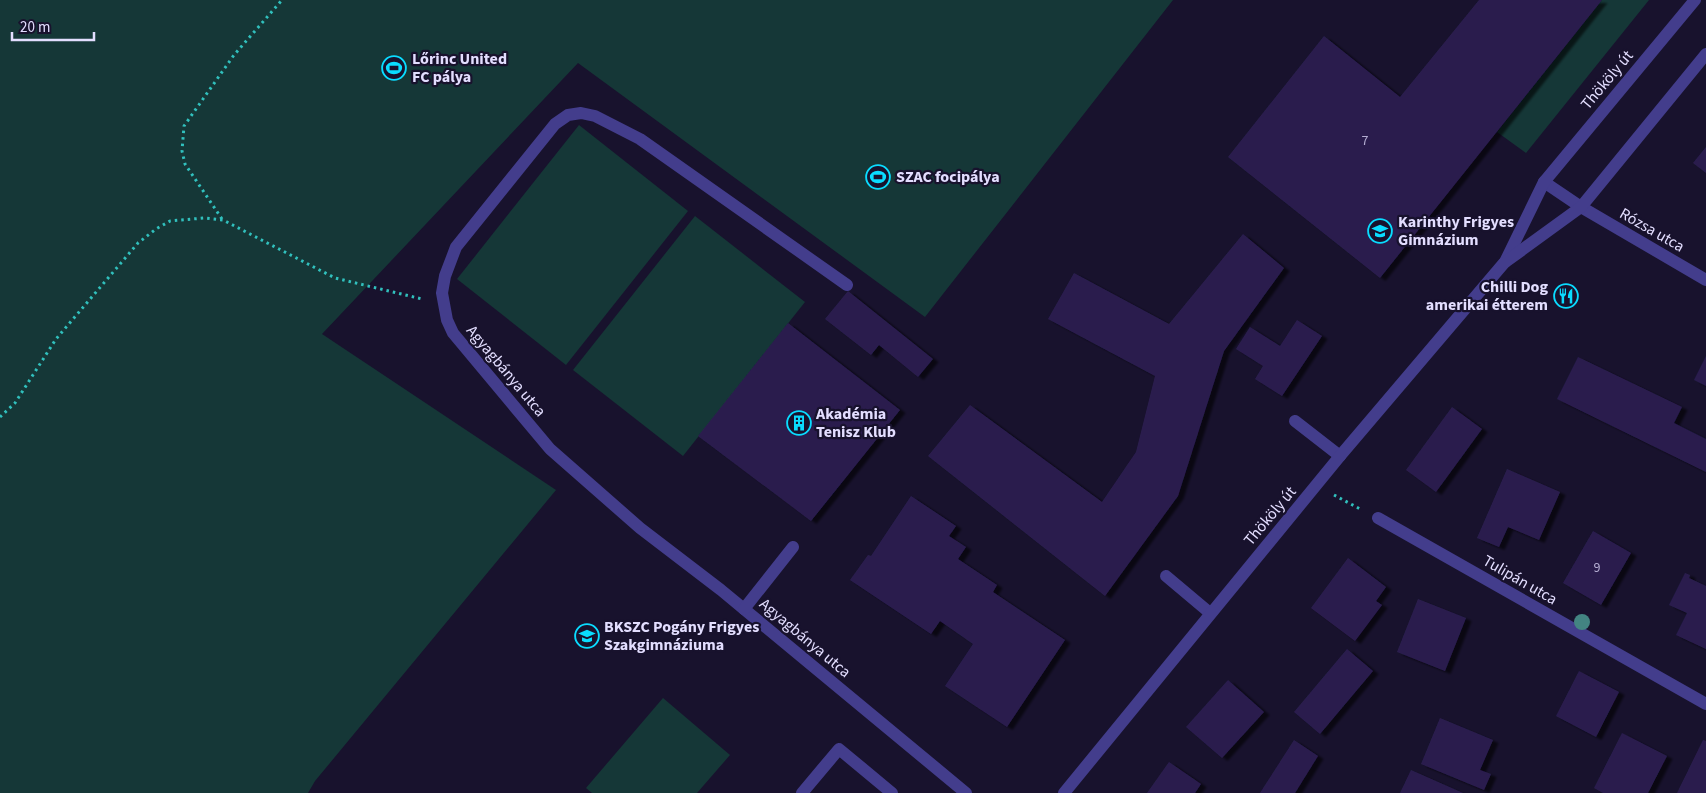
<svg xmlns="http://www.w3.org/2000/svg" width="1706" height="793" viewBox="0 0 1706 793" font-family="'Source Sans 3',sans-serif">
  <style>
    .green { fill: #153737 }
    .building { fill: #2a1e4e; filter: url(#shadow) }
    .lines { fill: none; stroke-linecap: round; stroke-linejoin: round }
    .path { stroke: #31c0bd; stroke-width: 3; stroke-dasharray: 2.5 4; stroke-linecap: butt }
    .minor { stroke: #433d8c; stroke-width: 12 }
    .tree { fill: #438482 }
    .labels { text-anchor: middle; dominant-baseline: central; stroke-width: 4.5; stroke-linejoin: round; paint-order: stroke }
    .number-label { font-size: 14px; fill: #b5aed3 }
    .poi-label { font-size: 16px; font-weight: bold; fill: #e3deff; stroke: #18122d; text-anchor: start }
    .street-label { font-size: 16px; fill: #e3deff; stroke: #18122d }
  </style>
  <defs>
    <filter id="shadow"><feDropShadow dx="5.5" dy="3" stdDeviation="1" flood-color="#0009"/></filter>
  </defs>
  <rect width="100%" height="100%" fill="#18122d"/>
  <g class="green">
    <path d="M0 0H1173L925 317 578 63 322 334 556 490 315 781 308 793H0Z"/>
    <path d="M1602 0H1649L1526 153 1497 132Z"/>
    <path d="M579 125 688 211 566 365 457 279Z"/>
    <path d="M695 216 805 302 683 456 573 370Z"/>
    <path d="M663 698 730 755 697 793H592L586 788Z"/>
  </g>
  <g class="building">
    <path d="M1479 0H1602L1380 278 1228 157 1324 36 1400 97Z"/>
    <path d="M1706 147V173L1693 163Z"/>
    <path d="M1243 234 1284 268 1224 351 1178 496 1105 596 928 456 970 405 1102 502 1136 452 1155 376 1048 319 1074 273 1169 324Z"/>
    <path d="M848 291 933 359 918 377 879 345 871 355 825 319Z"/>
    <path d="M1297 320 1322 336 1282 396 1255 379 1263 366 1236 349 1250 327 1280 346Z"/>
    <path d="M788 323 900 410 811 521 698 436Z"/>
    <path d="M1706 356V386L1694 380Z"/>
    <path d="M1578 357 1682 407 1674 423 1706 439V472L1557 399Z"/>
    <path d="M1452 407 1482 429 1436 492 1406 470Z"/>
    <path d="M1507 469 1560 492 1539 540 1508 527 1499 547 1477 538Z"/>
    <path d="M911 496 956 526 949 536 966 547 958 559 997 585 993 592 1065 640 1007 727 945 686 973 644 940 621 931 634 850 580 868 555 871 556Z"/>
    <path d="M1593 531 1631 553 1601 605 1563 583Z"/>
    <path d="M1348 558 1386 587 1376 601 1382 605 1355 641 1311 608Z"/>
    <path d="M1685 573 1690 575 1689 578 1706 586V649L1676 635 1687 613 1669 605Z"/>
    <path d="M1418 599 1466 618 1445 671 1397 652Z"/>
    <path d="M1347 649 1373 671 1320 734 1294 712Z"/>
    <path d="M1579 671 1619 692 1596 737 1556 716Z"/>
    <path d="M1228 680 1264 712 1222 758 1186 727Z"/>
    <path d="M1440 718 1493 740 1480 770 1491 774 1484 790 1421 764Z"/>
    <path d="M1622 733 1667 756 1648 793H1603L1594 788Z"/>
    <path d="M1294 740 1318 756 1295 793H1260Z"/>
    <path d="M1703 740 1706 741V793H1677Z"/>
    <path d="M1169 762 1201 784 1195 793H1147Z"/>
    <path d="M1411 770 1463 793H1400Z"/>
  </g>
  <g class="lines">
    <g class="path">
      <path d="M222 219 185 164 182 151 184 126 234 55 282 0"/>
      <path d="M0 417 15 403 56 339 138 243 156 229 170 221 204 218 223 220 335 278 422 299"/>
      <path d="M1334 495 1362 510"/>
    </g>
    <g class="minor">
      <path d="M1544 182 1581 207 1706 280"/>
      <path d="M1505 262 1544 182 1695 0"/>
      <path d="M847 285 640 139 595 116 581 113 568 115 555 124 456 247 445 276 442 293 447 320 453 333 550 449 640 528 721 590 966 793"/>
      <path d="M1295 421 1340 456"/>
      <path d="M1378 518 1706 704"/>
      <path d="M1166 576 1210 613"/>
      <path d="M744 609 793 547"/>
      <path d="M802 793 839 749 892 793"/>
      <path d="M1064 793 1340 456 1504 263 1581 207 1706 54"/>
    </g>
  </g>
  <circle class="tree" cx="1582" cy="622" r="8"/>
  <defs>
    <g id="stadium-ring" transform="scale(1.25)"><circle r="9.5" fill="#18122d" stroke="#0adcff" stroke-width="1.5"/><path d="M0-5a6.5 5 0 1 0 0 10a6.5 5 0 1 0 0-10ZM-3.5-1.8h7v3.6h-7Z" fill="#0adcff"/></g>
    <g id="school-ring" transform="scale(1.25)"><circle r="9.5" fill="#18122d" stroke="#0adcff" stroke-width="1.5"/><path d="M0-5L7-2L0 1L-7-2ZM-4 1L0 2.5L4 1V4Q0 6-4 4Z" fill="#0adcff"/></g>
    <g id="restaurant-ring" transform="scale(1.25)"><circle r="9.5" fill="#18122d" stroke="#0adcff" stroke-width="1.5"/><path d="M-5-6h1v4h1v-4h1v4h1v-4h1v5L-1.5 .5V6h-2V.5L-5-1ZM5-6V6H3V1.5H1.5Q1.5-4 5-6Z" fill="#0adcff"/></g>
    <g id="building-ring" transform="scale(1.25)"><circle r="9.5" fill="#18122d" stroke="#0adcff" stroke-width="1.5"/><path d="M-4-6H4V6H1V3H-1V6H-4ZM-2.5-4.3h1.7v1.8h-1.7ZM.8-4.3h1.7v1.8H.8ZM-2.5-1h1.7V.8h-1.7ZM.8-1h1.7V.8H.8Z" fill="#0adcff"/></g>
  </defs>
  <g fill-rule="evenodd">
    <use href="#stadium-ring" x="394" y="68"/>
    <use href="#stadium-ring" x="878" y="177"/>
    <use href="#school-ring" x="1380" y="231"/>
    <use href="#restaurant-ring" x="1566" y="296"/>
    <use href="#building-ring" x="799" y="423"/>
    <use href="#school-ring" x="587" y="636"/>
  </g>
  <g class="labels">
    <g class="number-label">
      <text x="1365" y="141">7</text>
      <text x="1597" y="568">9</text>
    </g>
    <g class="poi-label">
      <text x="412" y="59">Lőrinc United<tspan x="412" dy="18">FC pálya</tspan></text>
      <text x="896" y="177">SZAC focipálya</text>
      <text x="1398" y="222">Karinthy Frigyes<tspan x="1398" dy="18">Gimnázium</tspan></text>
      <text x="1548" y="287" text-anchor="end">Chilli Dog<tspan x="1548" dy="18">amerikai étterem</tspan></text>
      <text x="816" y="414">Akadémia<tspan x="816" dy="18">Tenisz Klub</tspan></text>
      <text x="604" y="627">BKSZC Pogány Frigyes<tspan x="604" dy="18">Szakgimnáziuma</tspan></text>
    </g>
    <g class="street-label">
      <text transform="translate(1607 80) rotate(-50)">Thököly út</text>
      <text transform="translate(1652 230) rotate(30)">Rózsa utca</text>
      <text transform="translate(506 371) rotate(50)">Agyagbánya utca</text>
      <text transform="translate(1270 516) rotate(-50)">Thököly út</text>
      <text transform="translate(1520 580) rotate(30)">Tulipán utca</text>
      <text transform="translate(805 638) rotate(40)">Agyagbánya utca</text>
    </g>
  </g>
  <path d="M12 32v8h82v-8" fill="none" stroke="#e3deff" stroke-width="2.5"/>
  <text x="20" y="32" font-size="15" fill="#e3deff" stroke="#18122d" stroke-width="4" paint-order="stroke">20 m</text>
</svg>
